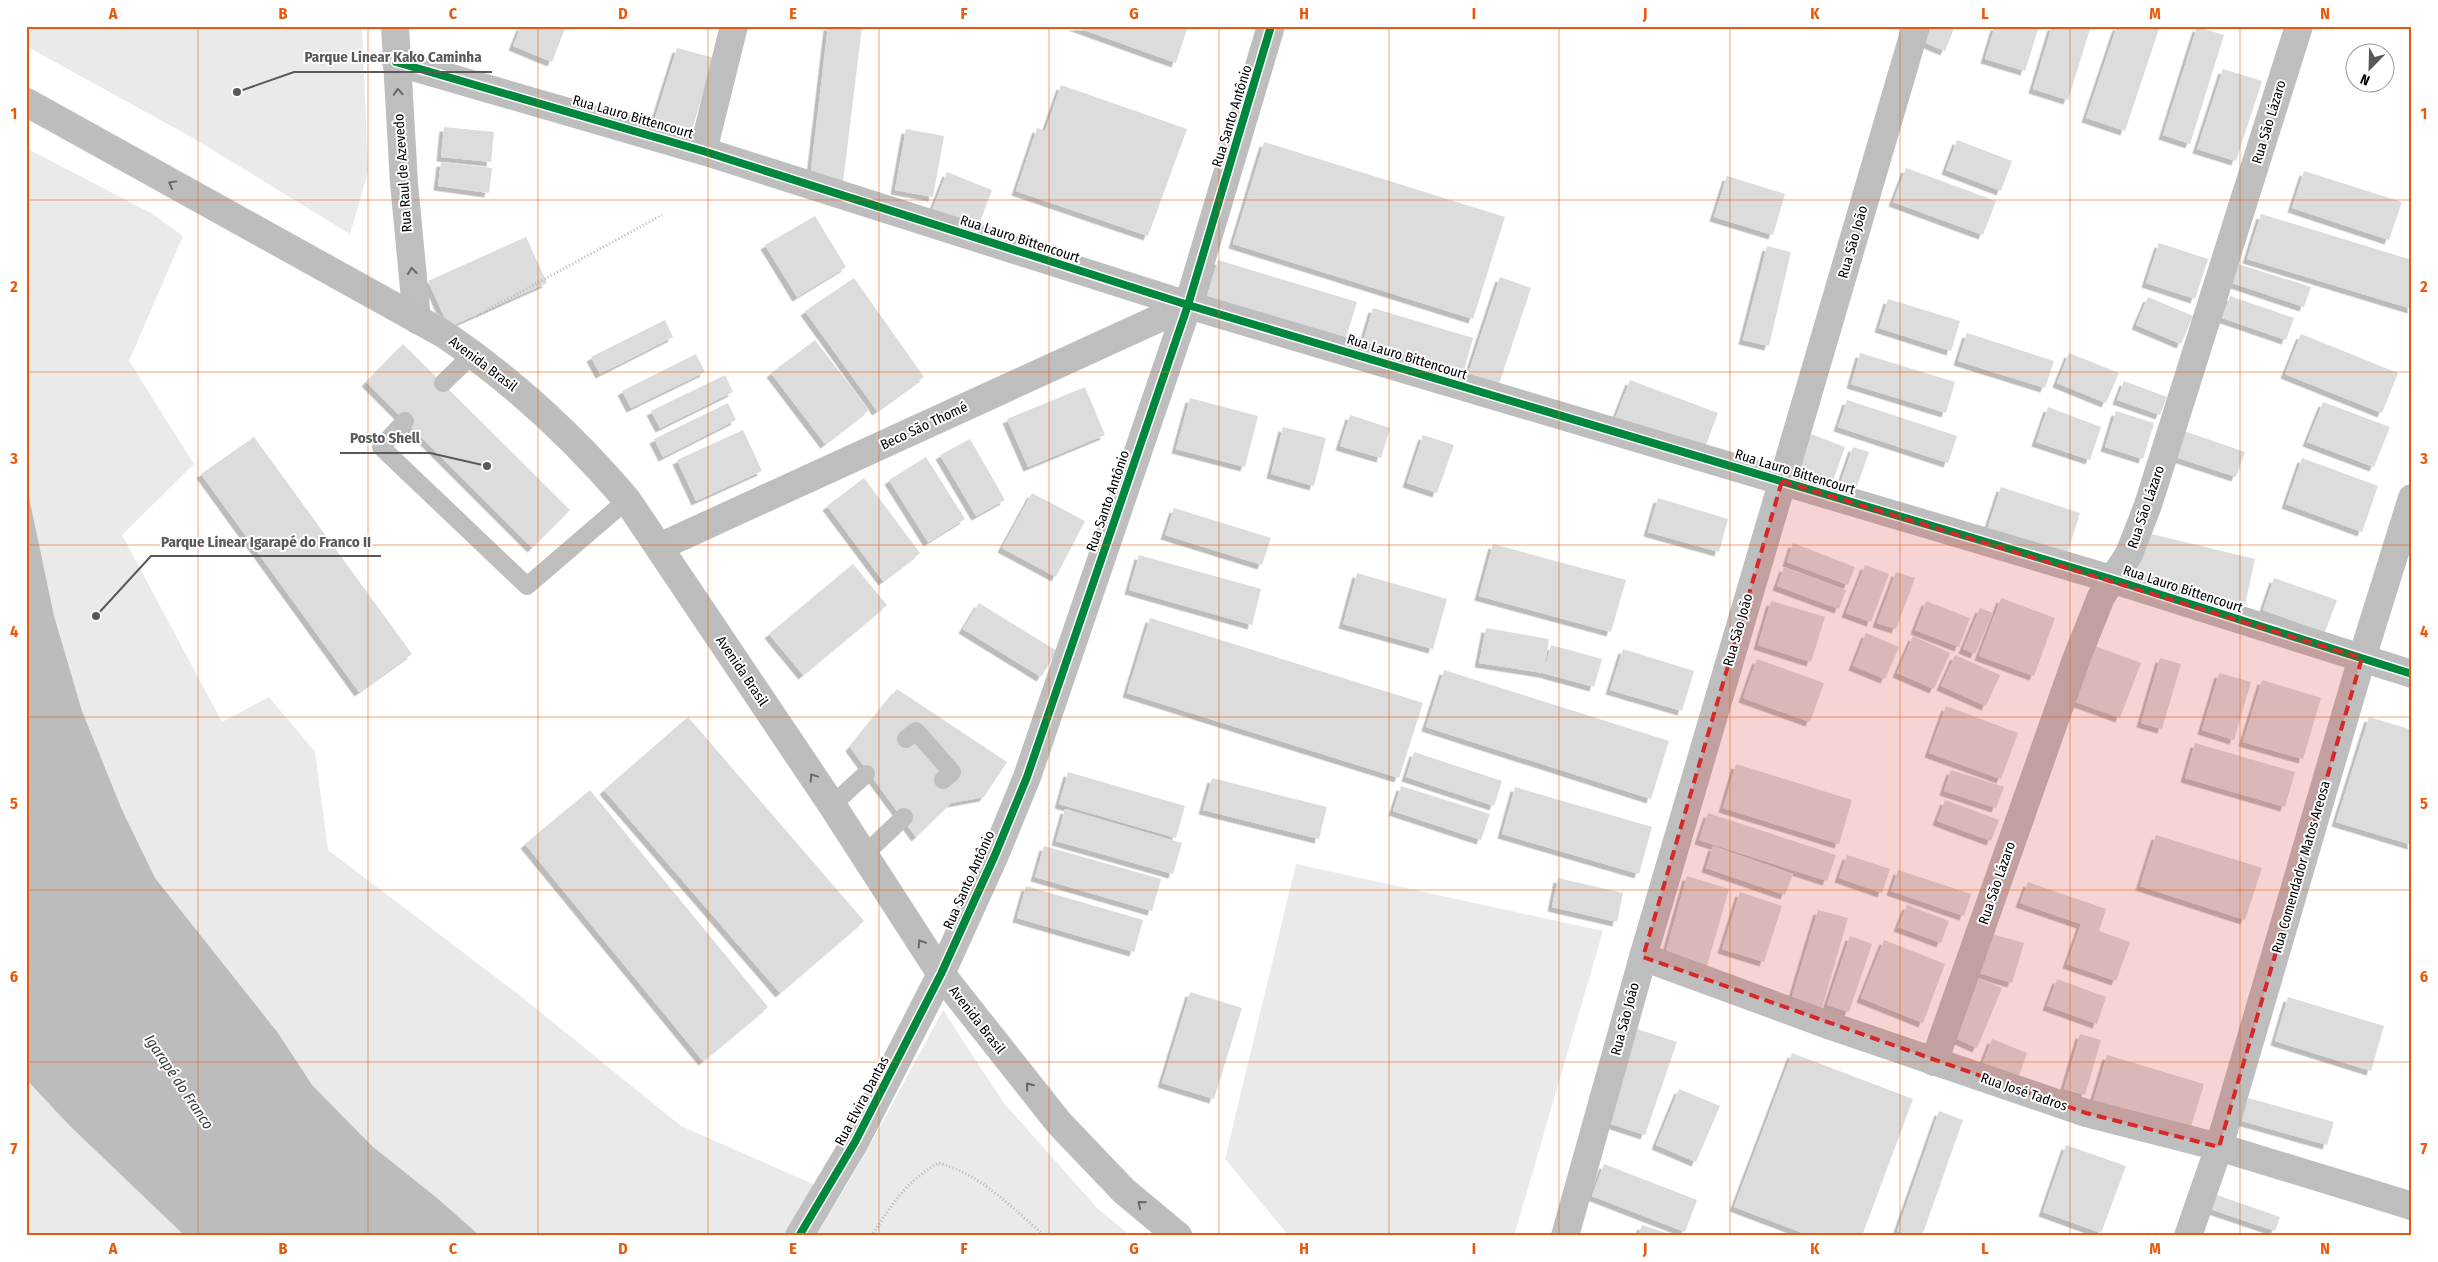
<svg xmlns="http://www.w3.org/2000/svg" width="2438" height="1262" viewBox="0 0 2438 1262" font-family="'Fira Sans Condensed',sans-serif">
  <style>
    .green { fill: #eaeaea }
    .water { fill: #bcbcbc }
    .building { fill: #dcdcdc; filter: url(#shadow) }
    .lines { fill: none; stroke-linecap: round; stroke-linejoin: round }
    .trunk-casing { stroke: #dbdbdb; stroke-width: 29 }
    .path { stroke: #b8b8b8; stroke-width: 3; stroke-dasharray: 1 2.5; stroke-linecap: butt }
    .service { stroke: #bebebe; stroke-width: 18 }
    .minor { stroke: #bebebe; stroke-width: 28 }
    .tertiary { stroke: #bebebe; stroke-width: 28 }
    .trunk { stroke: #bdbdbd; stroke-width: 28 }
    .cycleway-casing { stroke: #fff; stroke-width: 11 }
    .cycleway { stroke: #00873e; stroke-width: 8 }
    .oneway { stroke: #686868 }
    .marked { fill: #d62828; fill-opacity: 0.2; stroke: #d62828; stroke-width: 4; stroke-dasharray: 10 6; stroke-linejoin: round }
    .grid { fill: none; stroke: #e8590c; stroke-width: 1; stroke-opacity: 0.55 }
    .labels { text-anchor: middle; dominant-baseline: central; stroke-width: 4; stroke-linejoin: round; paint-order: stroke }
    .street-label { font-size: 14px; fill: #000; stroke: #fff }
    .water-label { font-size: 15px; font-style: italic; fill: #404040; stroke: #fff }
    .leader { fill: none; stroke: #595959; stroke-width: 2 }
    .callout-dot { fill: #595959; stroke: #fff; stroke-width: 2 }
    .callout-label { font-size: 15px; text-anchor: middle; font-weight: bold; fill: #595959; stroke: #fff; stroke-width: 4; stroke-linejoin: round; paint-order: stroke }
    .neatline { fill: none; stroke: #e8590c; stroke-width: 2 }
    .grid-label { font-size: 16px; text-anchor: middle; font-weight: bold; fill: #e8590c }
  </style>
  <defs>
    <filter id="shadow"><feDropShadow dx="-4.5" dy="4.5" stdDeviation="0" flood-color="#0004"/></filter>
  </defs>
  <rect width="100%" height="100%" fill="#fff"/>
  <g class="green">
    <path d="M26 26H362L368 172 350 234 193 138 26 46Z"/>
    <path d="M26 148 151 213 183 236 129 361 194 464 122 535 222 722 269 697 315 752 328 850 518 994 681 1126 840 1196 873 1140 943 1010 1003 1102 1098 1209 1131 1236H26Z"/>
    <path d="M1296 864 1603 931 1514 1236H1289L1225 1159Z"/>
  </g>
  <path class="water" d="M26 483 54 616 82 711 122 810 155 878 278 1033 312 1085 372 1146 437 1198 480 1236H185L69 1125 26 1079Z"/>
  <g class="building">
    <path d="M521 26H566L552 62 513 46Z"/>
    <path d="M828 26H862L842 191 809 187Z"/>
    <path d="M1073 26H1188L1176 63Z"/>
    <path d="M1927 26H1955L1945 51 1921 41Z"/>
    <path d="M1995 26H2039L2025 71 1985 59Z"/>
    <path d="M2052 26H2091L2068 100 2033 89Z"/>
    <path d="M2117 26H2160L2125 131 2086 118Z"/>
    <path d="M2197 27 2224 35 2190 144 2163 135Z"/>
    <path d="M677 48 714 58 691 133 654 121Z"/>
    <path d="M2223 69 2262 81 2236 161 2197 149Z"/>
    <path d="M1061 85 1187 129 1148 236 1016 191 1037 128 1045 131Z"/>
    <path d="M444 127 494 132 491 162 441 157Z"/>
    <path d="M906 129 944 136 933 197 895 190Z"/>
    <path d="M1957 140 2012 161 2001 191 1946 170Z"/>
    <path d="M1264 142 1505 217 1473 319 1233 244Z"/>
    <path d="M441 162 492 168 489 193 438 186Z"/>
    <path d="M1906 168 1996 201 1983 235 1893 202Z"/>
    <path d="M2304 171 2402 202 2389 240 2292 208Z"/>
    <path d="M947 172 992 190 974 238 928 221Z"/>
    <path d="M1727 176 1785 194 1773 235 1714 217Z"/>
    <path d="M2261 214 2412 260V309L2247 259Z"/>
    <path d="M815 216 846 267 797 297 765 245Z"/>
    <path d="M526 237 547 283 449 327 428 281Z"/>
    <path d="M2159 243 2208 259 2195 299 2146 283Z"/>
    <path d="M1767 246 1791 252 1769 346 1743 340Z"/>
    <path d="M1218 260 1357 302 1345 341 1206 299Z"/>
    <path d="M2238 264 2311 287 2304 307 2232 283Z"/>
    <path d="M1500 277 1531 288 1497 390 1466 380Z"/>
    <path d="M854 278 924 377 877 411 805 311Z"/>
    <path d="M2230 296 2294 318 2286 340 2222 318Z"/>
    <path d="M2148 297 2193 316 2181 344 2136 325Z"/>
    <path d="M1888 299 1960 321 1951 351 1879 328Z"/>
    <path d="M1373 308 1473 338 1460 385 1359 355Z"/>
    <path d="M665 320 673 337 600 374 591 357Z"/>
    <path d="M1967 333 2054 361 2045 388 1958 361Z"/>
    <path d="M2301 334 2398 373 2382 413 2285 374Z"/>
    <path d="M815 340 869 410 825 444 771 373Z"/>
    <path d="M403 344 570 510 532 548 366 382Z"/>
    <path d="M1860 353 1955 382 1946 413 1851 384Z"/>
    <path d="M2069 353 2119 373 2106 403 2057 383Z"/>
    <path d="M696 354 705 372 631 408 622 391Z"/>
    <path d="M725 375 733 392 660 428 651 411Z"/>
    <path d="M1630 380 1718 413 1701 458 1613 424Z"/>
    <path d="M2124 381 2167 397 2160 415 2117 400Z"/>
    <path d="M1085 387 1105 435 1028 467 1007 419Z"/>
    <path d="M1190 398 1258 416 1245 467 1176 449Z"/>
    <path d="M1847 400 1957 436 1948 463 1838 427Z"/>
    <path d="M2323 402 2390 427 2374 467 2307 442Z"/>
    <path d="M728 403 736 420 663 457 654 439Z"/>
    <path d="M2048 407 2101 427 2090 460 2036 442Z"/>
    <path d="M2116 411 2154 423 2143 459 2105 447Z"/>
    <path d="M1350 415 1390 428 1381 458 1340 446Z"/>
    <path d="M1283 427 1326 438 1314 486 1271 474Z"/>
    <path d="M743 430 762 471 696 501 677 460Z"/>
    <path d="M2184 431 2245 452 2236 477 2175 457Z"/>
    <path d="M1811 434 1845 447 1832 484 1797 472Z"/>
    <path d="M1423 435 1454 445 1437 493 1407 483Z"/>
    <path d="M254 437 412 654 359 692 201 474Z"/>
    <path d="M970 439 1005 500 976 516 940 455Z"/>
    <path d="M1853 447 1869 452 1855 492 1839 487Z"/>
    <path d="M926 457 965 519 928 542 889 480Z"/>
    <path d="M2302 458 2378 486 2362 532 2286 504Z"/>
    <path d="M864 478 920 553 883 581 827 506Z"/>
    <path d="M2001 487 2080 513 2063 567 1983 542Z"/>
    <path d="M1032 493 1085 521 1056 577 1002 548Z"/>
    <path d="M1658 498 1728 519 1719 552 1648 532Z"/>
    <path d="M1174 508 1271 538 1262 565 1165 535Z"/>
    <path d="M2143 532 2255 559 2245 605 2131 578Z"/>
    <path d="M1793 543 1855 567 1848 585 1787 562Z"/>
    <path d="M1493 544 1626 580 1611 632 1479 596Z"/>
    <path d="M1139 555 1261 589 1252 625 1129 590Z"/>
    <path d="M853 564 887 605 803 675 769 634Z"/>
    <path d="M1865 565 1889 574 1871 622 1846 613Z"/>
    <path d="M1784 567 1846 590 1839 609 1777 586Z"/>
    <path d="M1896 572 1915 578 1896 629 1877 623Z"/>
    <path d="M1357 573 1447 599 1433 649 1343 624Z"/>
    <path d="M2274 578 2337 600 2325 632 2263 610Z"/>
    <path d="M2001 598 2055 618 2034 676 1979 656Z"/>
    <path d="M1771 601 1825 617 1811 662 1758 645Z"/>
    <path d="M1926 601 1970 618 1959 647 1915 630Z"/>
    <path d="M979 603 1057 651 1041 677 963 629Z"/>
    <path d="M1980 608 1993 613 1975 654 1963 649Z"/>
    <path d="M1150 618 1423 703 1399 778 1127 693Z"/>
    <path d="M1486 628 1549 639 1544 672 1551 645 1602 659 1594 687 1543 673 1479 663Z"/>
    <path d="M1866 633 1899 647 1885 679 1853 666Z"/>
    <path d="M1913 636 1950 653 1934 689 1897 673Z"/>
    <path d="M2092 645 2141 663 2120 718 2073 701Z"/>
    <path d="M1623 649 1694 671 1682 711 1610 690Z"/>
    <path d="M1955 655 2000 675 1986 706 1941 686Z"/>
    <path d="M2160 658 2181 664 2162 729 2141 723Z"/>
    <path d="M1757 659 1824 683 1810 722 1743 698Z"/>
    <path d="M1444 670 1669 741 1651 799 1426 727Z"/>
    <path d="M2219 673 2251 682 2234 740 2202 730Z"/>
    <path d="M2262 680 2321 698 2303 759 2243 742Z"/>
    <path d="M897 689 1007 762 984 797 951 803 916 837 850 747Z"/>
    <path d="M1946 706 2018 733 2001 779 1929 753Z"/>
    <path d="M688 717 864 921 780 993 604 790Z"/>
    <path d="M2369 717 2412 730V845L2336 822Z"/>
    <path d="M2195 743 2295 772 2285 807 2185 778Z"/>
    <path d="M1414 752 1502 781 1494 806 1406 777Z"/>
    <path d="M1736 764 1852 800 1839 844 1723 808Z"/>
    <path d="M1951 770 2004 787 1996 808 1944 791Z"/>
    <path d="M1068 772 1185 806 1176 838 1059 804Z"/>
    <path d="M1212 778 1327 807 1319 839 1203 810Z"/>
    <path d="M1401 786 1490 814 1481 840 1393 811Z"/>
    <path d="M1515 787 1652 827 1639 874 1502 834Z"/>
    <path d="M590 790 768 1007 703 1061 525 844Z"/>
    <path d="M1945 800 1999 820 1991 841 1937 821Z"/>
    <path d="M1065 809 1182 843 1173 874 1056 841Z"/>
    <path d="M1708 813 1836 855 1827 881 1699 840Z"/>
    <path d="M2156 835 2262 868 2245 920 2140 886Z"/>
    <path d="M1044 846 1161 879 1152 911 1035 877Z"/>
    <path d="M1713 846 1793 874 1785 895 1706 868Z"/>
    <path d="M1847 855 1890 869 1882 893 1839 878Z"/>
    <path d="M1898 870 1971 894 1964 916 1891 891Z"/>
    <path d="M1687 876 1729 889 1706 969 1664 958Z"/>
    <path d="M1558 878 1623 893 1617 922 1552 907Z"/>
    <path d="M2028 882 2106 909 2099 931 2130 942 2116 981 2067 964 2081 924 2020 903Z"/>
    <path d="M1026 886 1143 920 1134 952 1017 918Z"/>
    <path d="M1740 892 1782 906 1764 962 1722 949Z"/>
    <path d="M1907 905 1949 921 1941 943 1898 927Z"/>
    <path d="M1818 910 1848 918 1819 1018 1788 1010Z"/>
    <path d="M1981 931 2024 943 2012 983 1969 970Z"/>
    <path d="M1850 936 1872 944 1849 1012 1827 1005Z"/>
    <path d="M1884 940 1945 964 1923 1023 1861 998Z"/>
    <path d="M1971 975 2002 988 1977 1048 1946 1034Z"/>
    <path d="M2057 979 2106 997 2097 1024 2047 1006Z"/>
    <path d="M1190 992 1242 1008 1214 1099 1162 1083Z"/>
    <path d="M2288 997 2384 1026 2371 1071 2275 1041Z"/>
    <path d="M1637 1029 1677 1042 1645 1135 1605 1122Z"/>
    <path d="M2080 1034 2101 1040 2085 1095 2064 1089Z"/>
    <path d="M1992 1039 2027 1053 2013 1093 1976 1080Z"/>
    <path d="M1792 1053 1913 1099 1862 1236H1811L1734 1207Z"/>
    <path d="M2107 1055 2204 1084 2189 1133 2092 1105Z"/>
    <path d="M1679 1089 1720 1106 1696 1162 1656 1145Z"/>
    <path d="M2248 1098 2334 1122 2327 1145 2242 1121Z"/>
    <path d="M1939 1111 1963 1120 1922 1236H1911L1897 1231Z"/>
    <path d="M2066 1145 2126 1166 2101 1233 2043 1212Z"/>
    <path d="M1604 1164 1697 1200 1685 1232 1592 1196Z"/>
    <path d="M2214 1194 2280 1217 2275 1231 2210 1209Z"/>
    <path d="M1642 1225 1672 1235V1236H1638Z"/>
  </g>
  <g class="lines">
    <g class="trunk-casing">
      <path id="trunk" d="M26 102 444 334C514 382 572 435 627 500L832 805 941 974 1059 1123 1124 1191 1178 1236"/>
    </g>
    <g class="path">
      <path d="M477 316 662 215"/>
      <path d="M871 1236C894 1203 903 1184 938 1163 980 1173 1013 1209 1045 1236"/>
    </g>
    <g class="service">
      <path d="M443 383 473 354"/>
      <path d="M405 421 381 447 527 586 627 500"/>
      <path d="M906 739 916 731 952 772 943 780"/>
      <path d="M832 805 866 774"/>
      <path d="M864 855 904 817"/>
    </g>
    <g class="minor">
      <path d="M395 26 404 183 417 320"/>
      <path d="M396 62 703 151 1188 305 2111 579 2412 674"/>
      <path d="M703 151 734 26"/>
      <path d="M659 547 1188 305"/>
      <path d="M1643 957 1831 1026 2086 1113 2219 1147 2412 1206"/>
      <path d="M1934 1062 2077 657 2101 597 2129 554 2148 505 2299 26"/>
      <path d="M1565 1236 1643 957 1916 26"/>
      <path d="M2188 1236 2219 1147 2362 658 2412 498"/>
    </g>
    <path class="tertiary" d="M799 1236 855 1142 941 974 995 855 1027 777 1188 305 1271 26"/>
    <use href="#trunk" class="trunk"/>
    <g class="cycleway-casing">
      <g id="cycleway">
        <path d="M396 62 703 151 1188 305 2111 579 2412 674"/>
        <path d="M799 1236 855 1142 941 974 995 855 1027 777 1188 305 1271 26"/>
      </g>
    </g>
    <use href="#cycleway" class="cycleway"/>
  </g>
  <defs><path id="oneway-chevron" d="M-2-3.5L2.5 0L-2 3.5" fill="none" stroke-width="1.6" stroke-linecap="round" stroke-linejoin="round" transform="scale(1.25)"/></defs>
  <g class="oneway">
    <use href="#oneway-chevron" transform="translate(398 92) rotate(-94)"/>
    <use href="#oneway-chevron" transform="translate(172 184) rotate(-151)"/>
    <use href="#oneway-chevron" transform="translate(412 271) rotate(-96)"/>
    <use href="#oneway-chevron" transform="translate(813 777) rotate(-124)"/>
    <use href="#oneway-chevron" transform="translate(921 943) rotate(-123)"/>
    <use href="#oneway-chevron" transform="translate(1029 1086) rotate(-129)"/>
    <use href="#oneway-chevron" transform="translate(1141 1204) rotate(-140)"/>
  </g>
  <path class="marked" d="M1782 481 2362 658 2219 1147 2086 1113 1643 957Z"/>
  <path class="grid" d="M198 26V1236M368 26V1236M538 26V1236M708 26V1236M879 26V1236M1049 26V1236M1219 26V1236M1389 26V1236M1559 26V1236M1730 26V1236M1900 26V1236M2070 26V1236M2240 26V1236M26 200H2412M26 372H2412M26 545H2412M26 717H2412M26 890H2412M26 1062H2412"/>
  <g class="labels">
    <g class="street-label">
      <text transform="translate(1232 116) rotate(-73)">Rua Santo Antônio</text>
      <text transform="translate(633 117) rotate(16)">Rua Lauro Bittencourt</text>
      <text transform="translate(2269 122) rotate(-73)">Rua São Lázaro</text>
      <text transform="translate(403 173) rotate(-94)">Rua Raul de Azevedo</text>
      <text transform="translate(1020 239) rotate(18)">Rua Lauro Bittencourt</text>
      <text transform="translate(1853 242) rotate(-74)">Rua São João</text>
      <text transform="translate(1407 357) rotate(17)">Rua Lauro Bittencourt</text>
      <text transform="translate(483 364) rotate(37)">Avenida Brasil</text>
      <text transform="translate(924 426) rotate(-25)">Beco São Thomé</text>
      <text transform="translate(1795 472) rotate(17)">Rua Lauro Bittencourt</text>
      <text transform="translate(1108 501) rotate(-71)">Rua Santo Antônio</text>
      <text transform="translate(2146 507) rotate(-71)">Rua São Lázaro</text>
      <text transform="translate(2183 589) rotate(18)">Rua Lauro Bittencourt</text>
      <text transform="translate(1738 630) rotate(-74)">Rua São João</text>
      <text transform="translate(742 671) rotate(56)">Avenida Brasil</text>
      <text transform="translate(2301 867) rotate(-74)">Rua Comendador Matos Areosa</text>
      <text transform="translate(969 880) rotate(-66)">Rua Santo Antônio</text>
      <text transform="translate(1997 883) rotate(-71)">Rua São Lázaro</text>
      <text transform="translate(1625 1019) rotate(-75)">Rua São João</text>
      <text transform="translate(977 1020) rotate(52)">Avenida Brasil</text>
      <text transform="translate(2024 1092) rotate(19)">Rua José Tadros</text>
      <text transform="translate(862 1101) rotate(-62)">Rua Elvira Dantas</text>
    </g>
    <g class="water-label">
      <text transform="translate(179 1082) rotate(56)">Igarapé do Franco</text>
    </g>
  </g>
  <path class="leader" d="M237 92L294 72H492M487 466L430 453H340M96 616L151 556H381"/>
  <g class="callout-dot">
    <circle cx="237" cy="92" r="5"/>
    <circle cx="487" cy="466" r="5"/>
    <circle cx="96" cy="616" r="5"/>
  </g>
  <g class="callout-label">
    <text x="393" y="62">Parque Linear Kako Caminha</text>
    <text x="385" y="443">Posto Shell</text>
    <text x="266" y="547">Parque Linear Igarapé do Franco II</text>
  </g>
  <rect width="2438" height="1262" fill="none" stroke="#ffffff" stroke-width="55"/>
  <g transform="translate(2370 68) rotate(203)"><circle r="24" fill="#ffffff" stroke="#999999"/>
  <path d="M0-4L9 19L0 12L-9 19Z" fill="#595959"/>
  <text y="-8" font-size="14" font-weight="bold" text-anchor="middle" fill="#000000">N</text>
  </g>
  <rect x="28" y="28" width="2382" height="1206" class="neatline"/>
  <g class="grid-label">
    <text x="113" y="19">A</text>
    <text x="283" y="19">B</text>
    <text x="453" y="19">C</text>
    <text x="623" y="19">D</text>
    <text x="793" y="19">E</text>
    <text x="964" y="19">F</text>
    <text x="1134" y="19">G</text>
    <text x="1304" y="19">H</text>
    <text x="1474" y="19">I</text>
    <text x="1645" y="19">J</text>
    <text x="1815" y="19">K</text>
    <text x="1985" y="19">L</text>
    <text x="2155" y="19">M</text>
    <text x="2325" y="19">N</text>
    <text x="14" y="119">1</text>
    <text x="2424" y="119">1</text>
    <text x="14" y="292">2</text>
    <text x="2424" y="292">2</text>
    <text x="14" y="464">3</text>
    <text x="2424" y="464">3</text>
    <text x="14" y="637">4</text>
    <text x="2424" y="637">4</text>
    <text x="14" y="809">5</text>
    <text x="2424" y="809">5</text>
    <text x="14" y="982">6</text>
    <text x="2424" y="982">6</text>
    <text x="14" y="1154">7</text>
    <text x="2424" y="1154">7</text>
    <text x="113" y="1254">A</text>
    <text x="283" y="1254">B</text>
    <text x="453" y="1254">C</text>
    <text x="623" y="1254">D</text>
    <text x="793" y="1254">E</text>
    <text x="964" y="1254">F</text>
    <text x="1134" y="1254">G</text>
    <text x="1304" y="1254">H</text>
    <text x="1474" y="1254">I</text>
    <text x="1645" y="1254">J</text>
    <text x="1815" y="1254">K</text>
    <text x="1985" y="1254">L</text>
    <text x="2155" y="1254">M</text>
    <text x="2325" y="1254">N</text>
  </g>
</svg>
